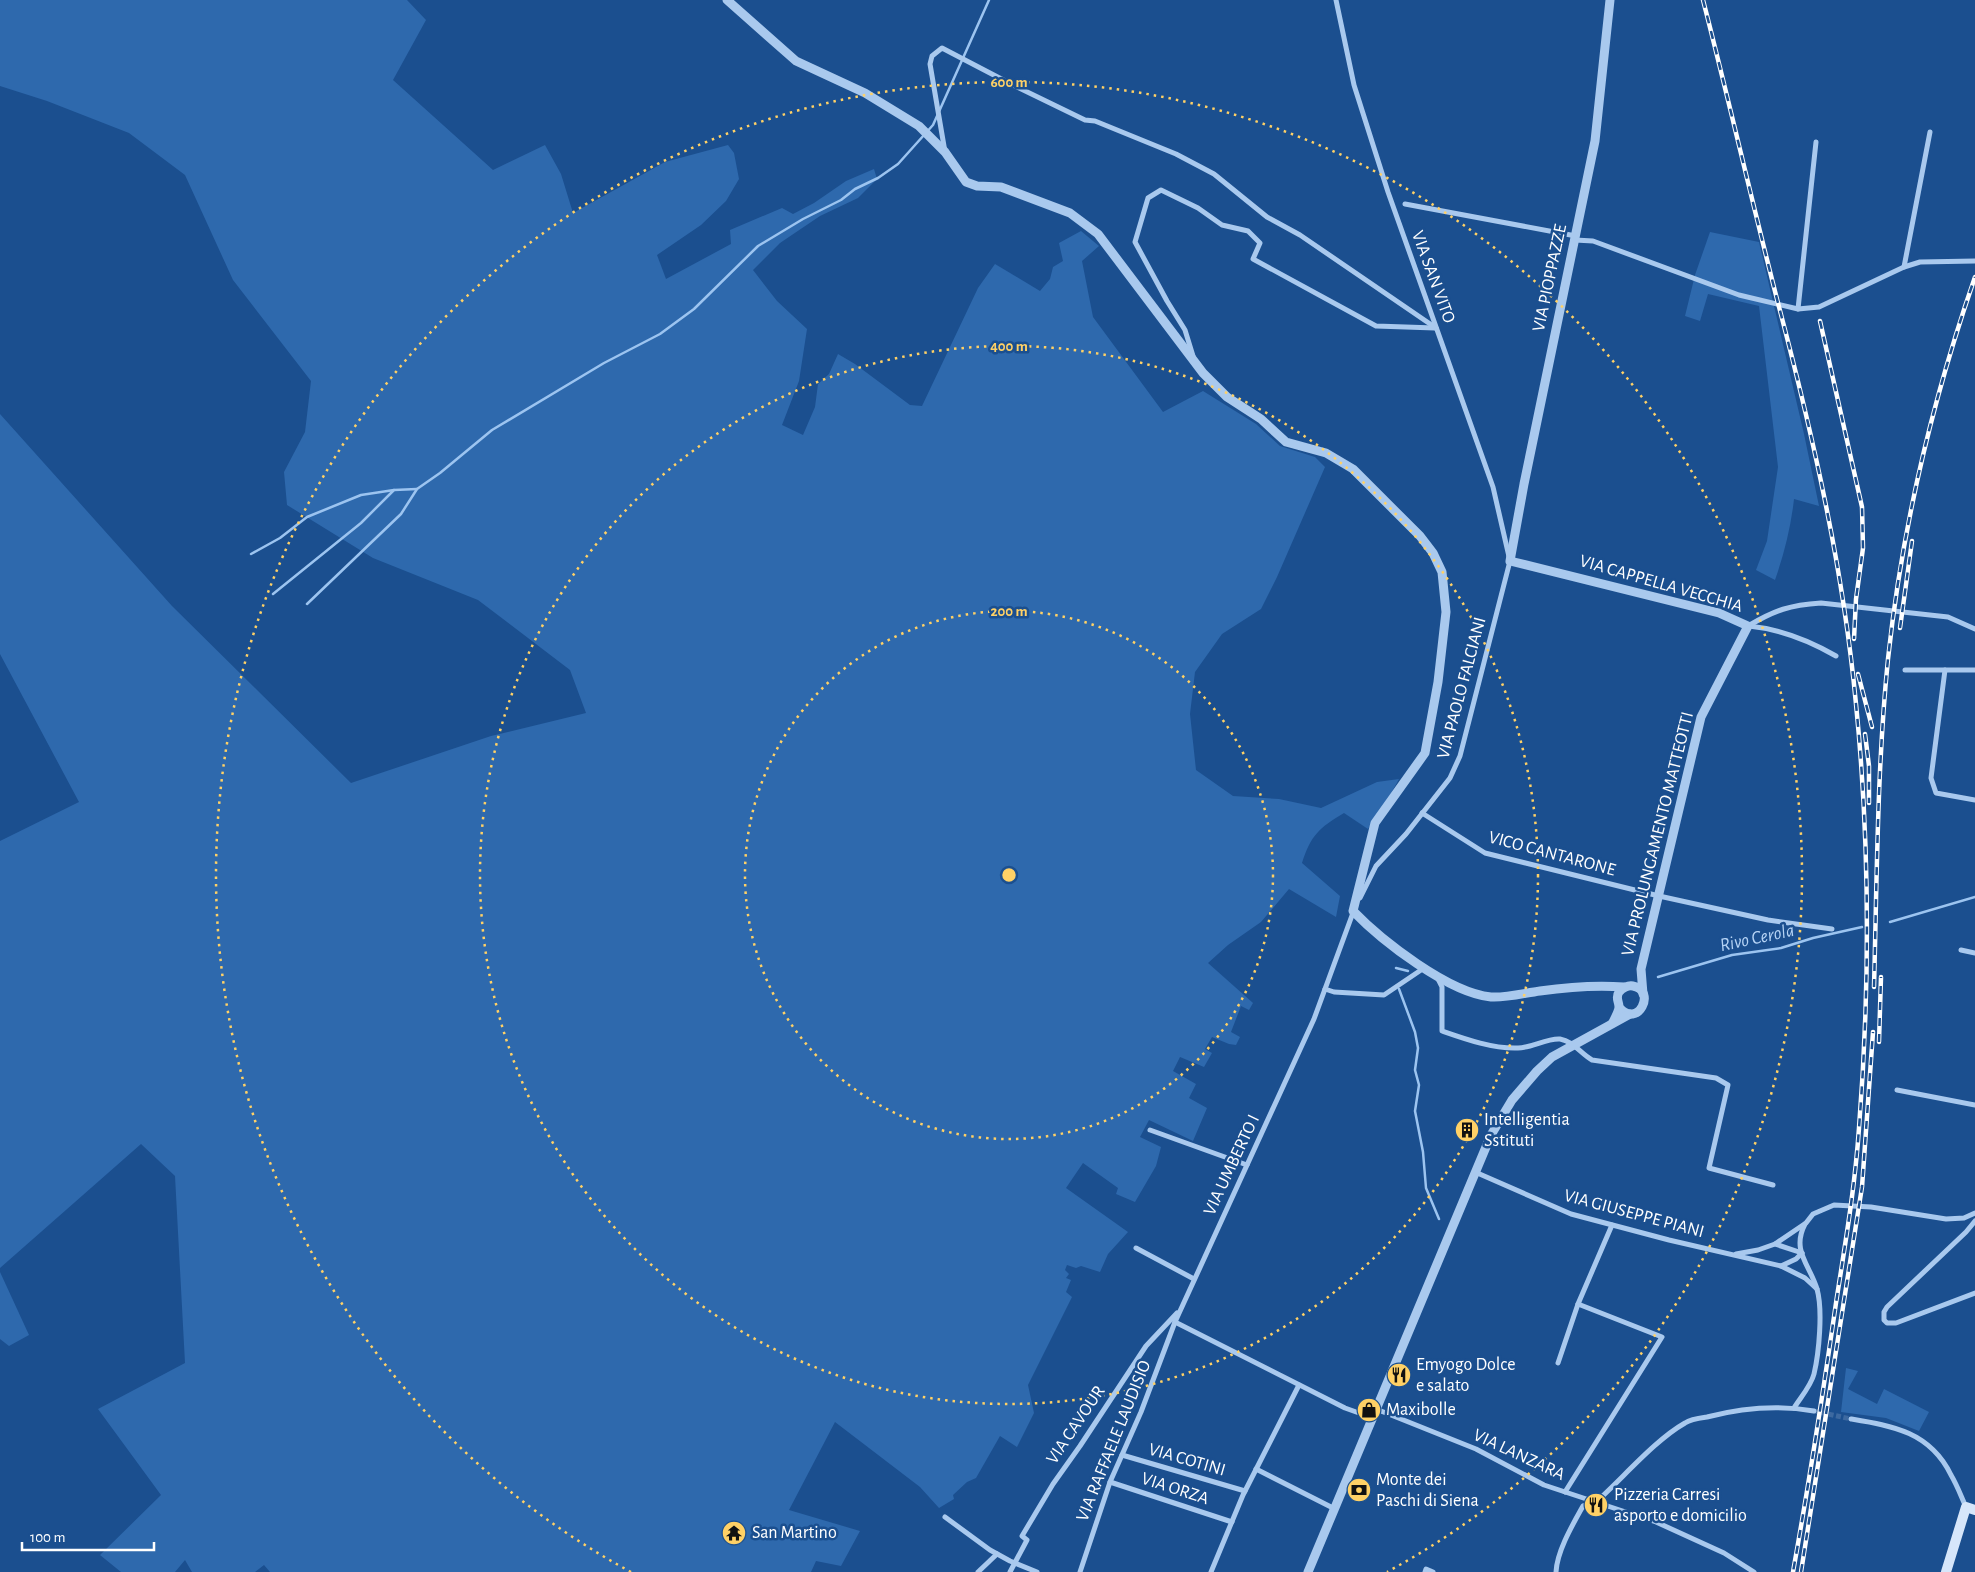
<svg xmlns="http://www.w3.org/2000/svg" width="1975" height="1572" viewBox="0 0 1975 1572" font-family="'Alegreya Sans',sans-serif">
  <style>
    .green { fill: #2e69ad }
    .lines { fill: none; stroke-linecap: round; stroke-linejoin: round }
    .stream { stroke: #9cc4f0; stroke-width: 2.5 }
    .minor-tunnel { stroke: #3d69a0; stroke-width: 5; stroke-dasharray: 5 2.5; stroke-linecap: butt }
    .minor { stroke: #a9c9ee; stroke-width: 5 }
    .tertiary { stroke: #a9c9ee; stroke-width: 9 }
    .secondary { stroke: #d6e6fa; stroke-width: 10 }
    .rail-casing { stroke: #fff; stroke-width: 4.5 }
    .rail { stroke: #1b4f8f; stroke-width: 2.5; stroke-dasharray: 8; stroke-linecap: butt }
    .ring { fill: none; stroke: #ffd166; stroke-width: 2.5; stroke-dasharray: 2.5 5 }
    .labels { text-anchor: middle; dominant-baseline: central; stroke-width: 5; stroke-linejoin: round; paint-order: stroke }
    .street-label { font-size: 18px; fill: #fff; stroke: #1b4f8f }
    .poi-label { font-size: 18px; fill: #fff; stroke: #1b4f8f; text-anchor: start }
    .water-label { font-size: 19px; font-style: italic; fill: #b5d3f5; stroke: #1b4f8f }
    .centre { fill: #ffd166; stroke: #1b4f8f; stroke-width: 2.5 }
    .ring-label { font-size: 15px; text-anchor: middle; font-weight: bold; fill: #ffd166; stroke: #1b4f8f; stroke-width: 5; stroke-linejoin: round; paint-order: stroke }
  </style>
  <rect width="100%" height="100%" fill="#1b4f8f"/>
  <g class="green">
    <path d="M0 0H407L426 20 393 80 493 170 545 145 561 174 573 213 665 162 728 145 734 153 739 179 726 201 701 225 657 255 666 279 731 244 730 230 782 208 793 214 814 203 846 181 874 169 877 179 858 198 820 216 780 243 753 270 777 301 807 329 799 381 782 425 803 435 815 407 818 384 829 374 838 354 855 364 910 405 922 406 978 288 995 264 1040 291 1050 279 1053 267 1063 261 1059 243 1081 231 1099 246 1082 261 1093 317 1163 412 1203 391 1256 424 1280 446 1315 457 1325 467 1277 577 1261 609 1222 634 1195 672 1190 714 1196 770 1233 796 1279 799 1321 808 1377 782 1399 779 1385 804 1368 829 1344 813C1319 828 1311 835 1302 863L1340 896 1336 917 1289 889 1261 922 1228 945 1208 963 1253 1003 1249 1010 1241 1006 1231 1032 1240 1037 1236 1045 1229 1044 1212 1037 1205 1049 1212 1053 1204 1067 1180 1057 1173 1071 1196 1084 1189 1098 1207 1108 1193 1141 1149 1120 1140 1137 1161 1147 1156 1166 1135 1202 1116 1194 1118 1188 1083 1163 1066 1188 1128 1232 1108 1254 1100 1272 1081 1266 1076 1268 1067 1265 1065 1270 1069 1274 1066 1278 1071 1280 1066 1292 1072 1297 1028 1385 1034 1413 1017 1447 1000 1436 976 1478 967 1482 953 1495 954 1499 939 1508 920 1487 835 1422 789 1510 860 1531 841 1566 816 1561 811 1572H270L264 1565 255 1572H192L185 1560 175 1572H121L100 1555 161 1495 98 1409 185 1363 175 1176 141 1144 0 1268V841L79 802 0 654V414L172 606 351 783 491 736 586 713 570 670 478 600 373 558 287 505 284 472 305 432 311 381 233 280 185 175 129 133 47 101 0 86Z"/>
    <path d="M1710 232 1759 242 1804 434 1819 506 1794 499C1791 527 1784 554 1775 580L1756 570 1767 541 1778 467 1759 306 1708 294 1700 321 1685 316 1695 275Z"/>
    <path d="M0 1272 29 1335 9 1346 0 1339Z"/>
    <path d="M1846 1368 1858 1371 1848 1389 1877 1404 1884 1389 1929 1412 1919 1431 1886 1418 1841 1412Z"/>
  </g>
  <g class="lines">
    <g class="stream">
      <path d="M251 554 280 538 307 517 361 495 394 490"/>
      <path d="M273 594 361 523 394 490 417 489"/>
      <path d="M307 604 401 514 417 489 440 473 492 430 604 363 660 334 694 309 758 246 803 219 841 200 855 189 878 178 898 164 933 125 989 0"/>
      <path d="M1890 922 1975 897"/>
      <path d="M1396 968 1408 971"/>
      <path d="M1658 977 1732 955 1781 948 1813 938 1862 927"/>
      <path d="M1399 989 1415 1032 1418 1048 1415 1070 1419 1085 1415 1111 1423 1152 1426 1188 1439 1219"/>
    </g>
    <path class="minor-tunnel" d="M1814 1411 1851 1419"/>
    <g class="minor">
      <path d="M1336 0 1354 85 1388 192 1493 487 1510 561 1460 756 1450 778 1406 834 1376 866 1360 898"/>
      <path d="M945 152 930 64 932 56 942 48 1011 84 1085 120 1095 121 1176 154 1214 174 1267 217 1300 235 1436 328"/>
      <path d="M1405 204 1576 236"/>
      <path d="M1575 240 1593 241 1739 295 1798 309 1819 307 1904 267 1920 262 1975 261"/>
      <path d="M1904 267 1930 132"/>
      <path d="M1798 309 1816 142"/>
      <path d="M1193 356 1185 330 1167 301 1135 242 1148 198 1161 190 1198 208 1222 225 1248 231 1260 243 1253 259 1376 326 1435 328"/>
      <path d="M1748 626C1775 610 1790 605 1821 603L1948 617 1975 629"/>
      <path d="M1749 626C1779 629 1810 641 1836 656"/>
      <path d="M1905 670H1975"/>
      <path d="M1945 670 1931 778 1936 793 1975 800"/>
      <path d="M1422 813 1485 853 1659 896 1768 920 1832 929"/>
      <path d="M1961 950 1975 953"/>
      <path d="M1437 977 1442 987V1031C1465 1039 1493 1049 1518 1048 1531 1048 1547 1038 1560 1039 1573 1041 1581 1054 1592 1060L1716 1078 1728 1085 1709 1168 1773 1185"/>
      <path d="M1325 989 1334 992 1384 995 1424 968"/>
      <path d="M1897 1090 1975 1105"/>
      <path d="M1150 1130 1247 1165"/>
      <path d="M1475 1172 1571 1214 1669 1240 1781 1266 1805 1278 1817 1289"/>
      <path d="M1975 1221 1966 1232 1887 1307 1884 1312V1320L1887 1323H1896L1975 1293"/>
      <path d="M1775 1244 1802 1253"/>
      <path d="M1136 1248 1194 1279"/>
      <path d="M1736 1254 1758 1250 1775 1244 1806 1223 1813 1214 1834 1205 1871 1207 1946 1219 1964 1218 1975 1213"/>
      <path d="M1781 1266 1796 1259 1802 1253"/>
      <path d="M1175 1322 1345 1408 1373 1418"/>
      <path d="M1558 1363 1578 1304 1612 1225"/>
      <path d="M1794 1408C1800 1398 1811 1386 1814 1374 1819 1353 1823 1310 1817 1289 1810 1265 1791 1251 1805 1224"/>
      <path d="M1376 1409 1476 1449 1544 1485 1656 1522 1724 1553 1754 1572"/>
      <path d="M1851 1419C1893 1426 1930 1432 1951 1475 1957 1485 1961 1496 1966 1507"/>
      <path d="M1122 1455 1245 1491"/>
      <path d="M1256 1469 1335 1509"/>
      <path d="M1110 1482 1232 1522"/>
      <path d="M1565 1492 1662 1337 1578 1304"/>
      <path d="M945 1517 990 1550 1010 1561 1037 1572"/>
      <path d="M978 1572 997 1554"/>
      <path d="M1010 1572 1027 1540 1022 1536 1053 1484 1080 1446 1146 1346 1177 1313"/>
      <path d="M1080 1572 1110 1482 1141 1412 1175 1322 1314 1019 1354 910"/>
      <path d="M1211 1572 1243 1495 1299 1385"/>
      <path d="M1425 1572 1426 1569 1433 1572"/>
      <path d="M1556 1572C1557 1551 1573 1524 1583 1506L1596 1502C1623 1478 1655 1440 1685 1423 1691 1419 1700 1418 1707 1417 1742 1408 1779 1405 1814 1411"/>
    </g>
    <g class="tertiary">
      <path d="M727 0 796 61 865 93 919 126 945 152 966 182 977 186 1001 187 1070 213 1098 234 1203 373 1227 397 1261 419 1286 442 1326 453 1353 469 1420 536 1433 553 1442 572 1446 612 1438 682 1425 753 1375 823 1353 911C1382 941 1449 993 1491 997 1506 998 1525 993 1540 991 1568 987 1597 985 1624 987"/>
      <path d="M1610 0 1595 141 1524 484 1510 561 1719 613 1748 626 1701 717 1641 969 1643 994"/>
      <path d="M1613 1022C1615 1018 1619 1011 1619 1007 1619 1001 1615 998 1619 992 1622 988 1628 985 1633 986 1657 990 1638 1030 1619 1007"/>
      <path d="M1308 1572 1491 1135 1512 1100 1537 1071 1552 1057 1630 1014"/>
    </g>
    <path class="secondary" d="M1946 1572 1966 1507 1975 1510"/>
    <g class="rail-casing">
      <g id="rail">
        <path d="M1703 0C1729 101 1752 202 1778 303 1813 436 1843 567 1856 704 1870 845 1870 987 1859 1128 1855 1187 1845 1245 1836 1303 1823 1393 1809 1483 1793 1572"/>
        <path d="M1820 321 1862 507 1863 548 1856 599 1854 639"/>
        <path d="M1900 628 1912 541"/>
        <path d="M1858 674 1872 727"/>
        <path d="M1865 734 1869 766V803"/>
        <path d="M1874 987C1877 878 1877 768 1888 659 1902 528 1932 401 1975 277"/>
        <path d="M1879 1042 1881 977"/>
        <path d="M1801 1572 1862 1187 1873 1032"/>
      </g>
    </g>
    <use href="#rail" class="rail"/>
  </g>
  <g class="ring">
    <circle cx="1009" cy="875" r="264"/>
    <circle cx="1009" cy="875" r="529"/>
    <path d="M631 1572A793 793 0 1 1 1387 1572"/>
  </g>
  <defs>
    <g id="building-disc" transform="scale(1.25)"><circle r="9.5" fill="#ffd166" stroke="#1b4f8f"/><path d="M-4-6H4V6H1V3H-1V6H-4ZM-2.5-4.3h1.7v1.8h-1.7ZM.8-4.3h1.7v1.8H.8ZM-2.5-1h1.7V.8h-1.7ZM.8-1h1.7V.8H.8Z" fill="#111"/></g>
    <g id="restaurant-disc" transform="scale(1.25)"><circle r="9.5" fill="#ffd166" stroke="#1b4f8f"/><path d="M-5-6h1v4h1v-4h1v4h1v-4h1v5L-1.5 .5V6h-2V.5L-5-1ZM5-6V6H3V1.5H1.5Q1.5-4 5-6Z" fill="#111"/></g>
    <g id="shop-disc" transform="scale(1.25)"><circle r="9.5" fill="#ffd166" stroke="#1b4f8f"/><path d="M-5-2.5h2.3a2.7 3.5 0 0 1 5.4 0H5L5.5 6h-11ZM-1.5-2.5h3a1.5 2.3 0 0 0-3 0Z" fill="#111"/></g>
    <g id="bank-disc" transform="scale(1.25)"><circle r="9.5" fill="#ffd166" stroke="#1b4f8f"/><path d="M-6-4H6V4H-6ZM0-2.3a2.3 2.3 0 1 0 0 4.6a2.3 2.3 0 1 0 0-4.6Z" fill="#111"/></g>
    <g id="temple-disc" transform="scale(1.25)"><circle r="9.5" fill="#ffd166" stroke="#1b4f8f"/><path d="M0-6L5-2H3V0L6.5 2.5H4V6H1.5V3h-3V6H-4V2.5H-6.5L-3 0V-2H-5Z" fill="#111"/></g>
  </defs>
  <g fill-rule="evenodd">
    <use href="#building-disc" x="1467" y="1130"/>
    <use href="#restaurant-disc" x="1399" y="1375"/>
    <use href="#shop-disc" x="1369" y="1410"/>
    <use href="#bank-disc" x="1359" y="1490"/>
    <use href="#restaurant-disc" x="1596" y="1505"/>
    <use href="#temple-disc" x="734" y="1533"/>
  </g>
  <g class="labels">
    <g class="street-label">
      <text transform="translate(1433 277) rotate(70)">VIA SAN VITO</text>
      <text transform="translate(1550 278) rotate(-78)">VIA PIOPPAZZE</text>
      <text transform="translate(1661 584) rotate(16)">VIA CAPPELLA VECCHIA</text>
      <text transform="translate(1462 688) rotate(-75)">VIA PAOLO FALCIANI</text>
      <text transform="translate(1658 834) rotate(-76)">VIA PROLUNGAMENTO MATTEOTTI</text>
      <text transform="translate(1552 854) rotate(15)">VICO CANTARONE</text>
      <text transform="translate(1232 1165) rotate(-65)">VIA UMBERTO I</text>
      <text transform="translate(1634 1214) rotate(15)">VIA GIUSEPPE PIANI</text>
      <text transform="translate(1076 1425) rotate(-56)">VIA CAVOUR</text>
      <text transform="translate(1114 1441) rotate(-68)">VIA RAFFAELE LAUDISIO</text>
      <text transform="translate(1519 1455) rotate(25)">VIA LANZARA</text>
      <text transform="translate(1187 1460) rotate(16)">VIA COTINI</text>
      <text transform="translate(1175 1489) rotate(18)">VIA ORZA</text>
    </g>
    <g class="poi-label">
      <text x="1484" y="1120">Intelligentia<tspan x="1484" dy="21">Sstituti</tspan></text>
      <text x="1416" y="1365">Emyogo Dolce<tspan x="1416" dy="21">e salato</tspan></text>
      <text x="1386" y="1410">Maxibolle</text>
      <text x="1376" y="1480">Monte dei<tspan x="1376" dy="21">Paschi di Siena</tspan></text>
      <text x="1614" y="1495">Pizzeria Carresi<tspan x="1614" dy="21">asporto e domicilio</tspan></text>
      <text x="752" y="1533">San Martino</text>
    </g>
    <g class="water-label">
      <text transform="translate(1757 938) rotate(-12)">Rivo Cerola</text>
    </g>
  </g>
  <circle cx="1009" cy="875" r="8" class="centre"/>
  <g class="ring-label">
    <text x="1009" y="87">600 m</text>
    <text x="1009" y="351">400 m</text>
    <text x="1009" y="616">200 m</text>
  </g>
  <path d="M22 1542v8h132v-8" fill="none" stroke="#ffffff" stroke-width="2.5"/>
  <text x="30" y="1542" font-size="15" fill="#ffffff" stroke="#1b4f8f" stroke-width="4" paint-order="stroke">100 m</text>
</svg>
